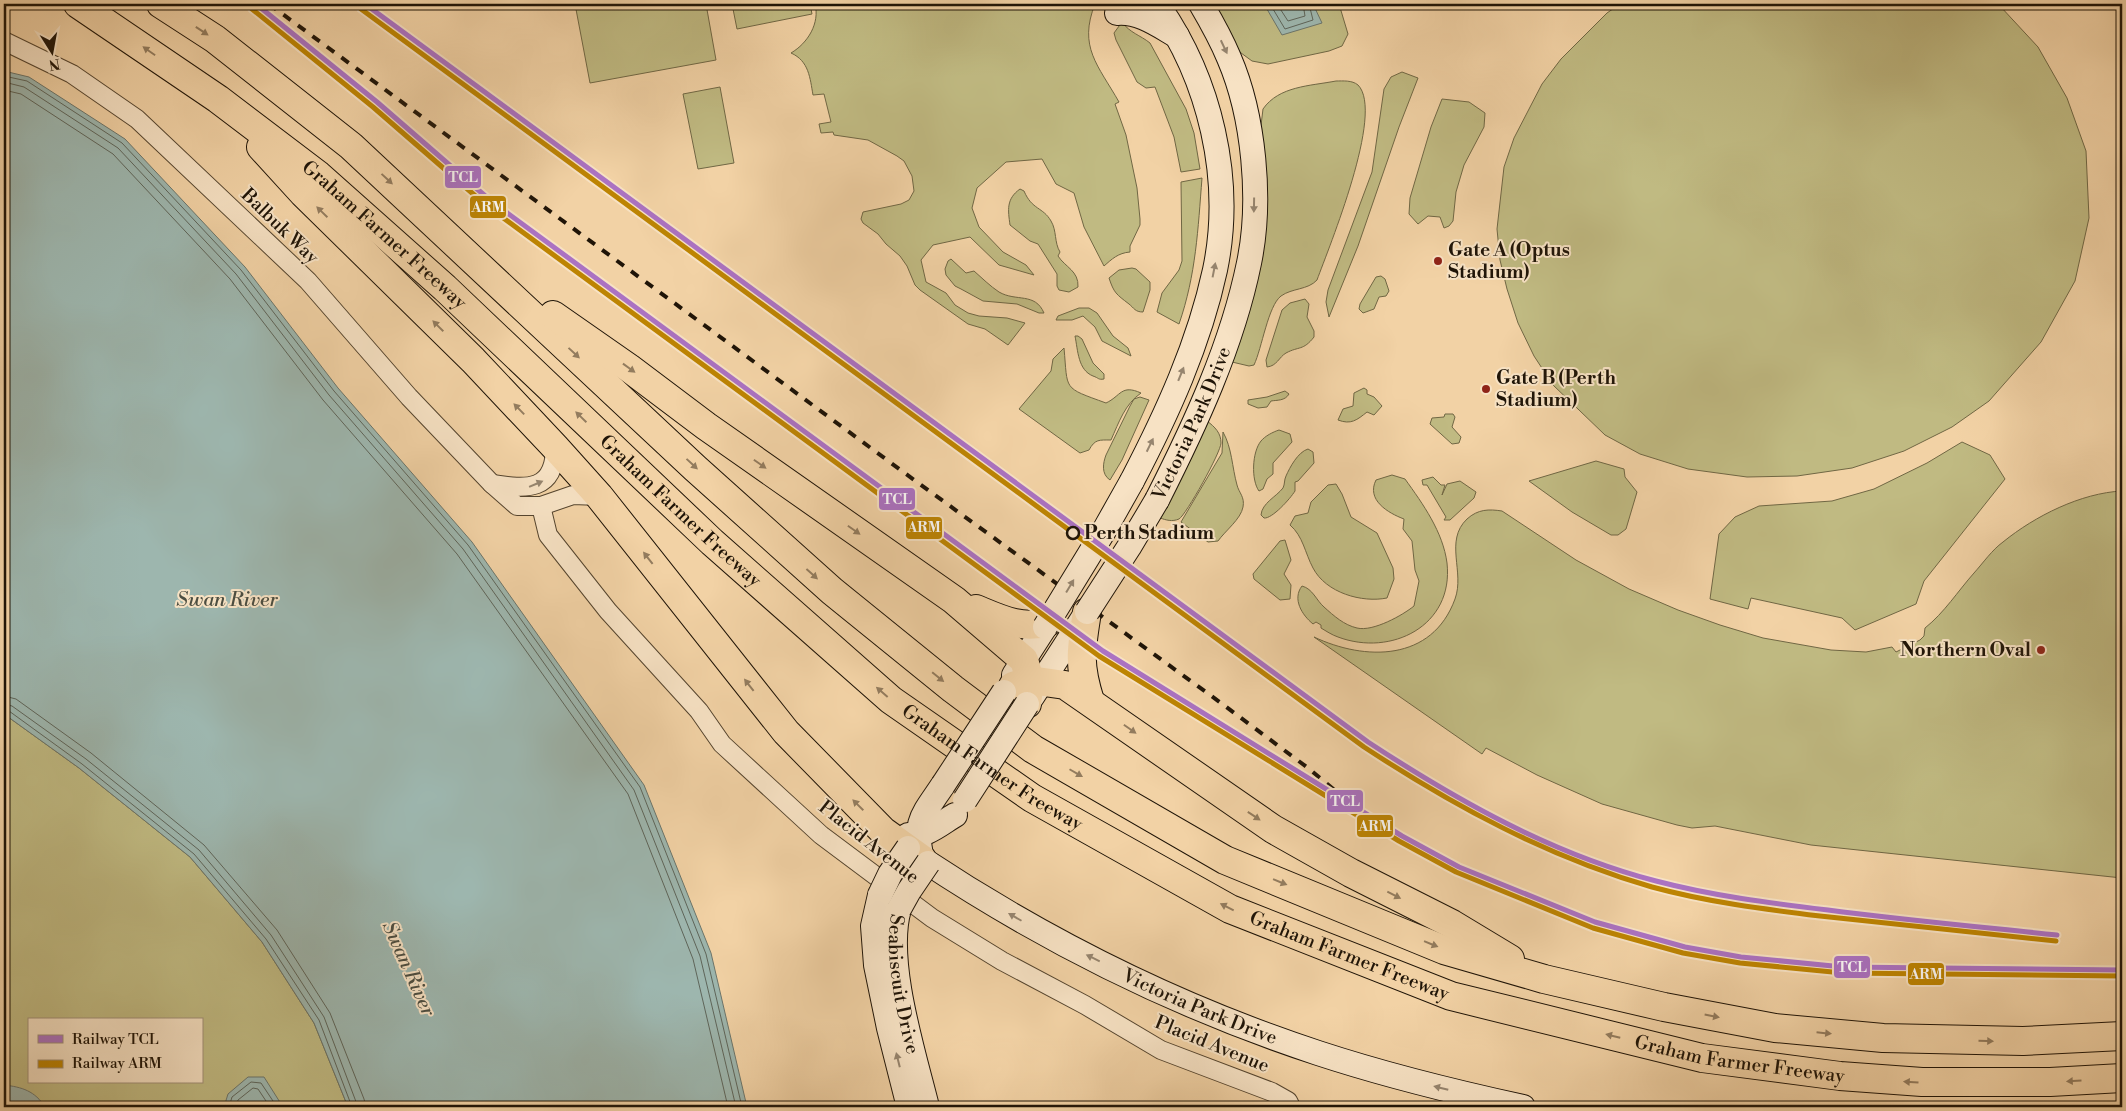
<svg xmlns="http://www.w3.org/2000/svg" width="2126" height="1111" viewBox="0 0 2126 1111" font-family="'Libre Bodoni',serif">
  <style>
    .green { fill: #c0ba82; stroke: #706744; fill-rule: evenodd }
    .water { fill: #9db6ae; stroke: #6b756b }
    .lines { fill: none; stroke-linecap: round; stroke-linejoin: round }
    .shore { stroke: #5e655a; stroke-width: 1 }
    .street-casing { stroke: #54442e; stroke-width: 20 }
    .secondary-casing { stroke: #1f1407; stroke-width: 26 }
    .highway-casing { stroke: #1f1407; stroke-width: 30 }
    .street { stroke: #f7e2c4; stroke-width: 18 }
    .secondary { stroke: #f7e2c4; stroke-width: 24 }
    .highway { stroke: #f2d2a5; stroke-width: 28 }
    .rail { stroke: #1f1407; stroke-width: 4; stroke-dasharray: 9 9; stroke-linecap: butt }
    .secondary-bridge-casing { stroke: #1f1407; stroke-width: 26; stroke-linecap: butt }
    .secondary-bridge { stroke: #f7e2c4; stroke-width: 24 }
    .rail-1-casing { stroke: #f7e2c4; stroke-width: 9 }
    .rail-2-casing { stroke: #f7e2c4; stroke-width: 9 }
    .rail-1 { stroke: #ab72c2; stroke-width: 5 }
    .rail-2 { stroke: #bd8402; stroke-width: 5 }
    .oneway { fill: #937c5e }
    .oneway2 { fill: #96856f }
    .poi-dot { fill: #8f2418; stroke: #f7e2c4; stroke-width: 2 }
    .stop-dot { fill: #f7e2c4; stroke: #1f1407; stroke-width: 2.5 }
    .labels { text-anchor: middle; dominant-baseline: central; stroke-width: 4; stroke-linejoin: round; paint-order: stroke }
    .street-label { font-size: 19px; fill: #1f1407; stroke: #f7e2c4 }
    .poi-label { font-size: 19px; font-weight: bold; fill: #1f1407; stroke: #f7e2c4; text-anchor: start }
    .stop-label { font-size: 19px; font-weight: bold; fill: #1f1407; stroke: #f7e2c4; text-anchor: start }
    .water-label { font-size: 20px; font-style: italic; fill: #4b4d41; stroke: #f7e2c4 }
    .line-badge { stroke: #f7e2c4; stroke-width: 2 }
    .badge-label { font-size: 14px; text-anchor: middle; font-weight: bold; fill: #fff }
  </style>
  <rect width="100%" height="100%" fill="#f2d2a5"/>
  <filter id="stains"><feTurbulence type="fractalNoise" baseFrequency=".004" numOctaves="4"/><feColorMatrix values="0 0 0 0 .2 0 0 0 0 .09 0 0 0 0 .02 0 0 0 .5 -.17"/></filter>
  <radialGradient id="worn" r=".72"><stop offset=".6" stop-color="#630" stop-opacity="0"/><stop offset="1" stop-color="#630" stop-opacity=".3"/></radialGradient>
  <g class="green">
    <path d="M575 4H706L716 60 590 83Z"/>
    <path d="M732 4H810L812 14 737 29Z"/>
    <path d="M815 4H1095C1078 47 1098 65 1119 102L1115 104 1126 135 1137 188 1140 219V225L1130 246V252C1118 253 1112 259 1104 266L1084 227 1074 193 1056 184 1042 159 1006 162 977 188 972 208 979 227 1003 252 1026 265 1034 275 999 265 970 237 933 245 921 260 926 282 946 293 955 305 968 313 979 316 1007 318 1025 323 1008 345 985 329 968 324 920 290 915 285 907 266 900 256 886 244 878 234 863 223 861 219 863 212 901 204 909 200 914 191 912 176 904 161 897 156 868 140 834 135 833 132 821 133 819 124 831 122 824 94 813 95C810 78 809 61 791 53 808 43 820 23 815 4Z"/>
    <path d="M1211 4H1339L1348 34 1342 46 1329 51 1268 64 1252 61 1237 50Z"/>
    <path d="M1620 4H1996L2000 6 2038 47 2067 98 2086 151 2089 218 2075 281 2041 342 1989 401 1952 427 1904 451 1852 468 1797 476 1747 477 1688 469 1640 454 1605 435 1553 385 1534 356 1518 323 1507 289 1500 260 1497 229 1504 167 1514 138 1542 84 1561 59 1607 13Z"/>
    <path d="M1122 22C1130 33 1140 35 1150 43L1186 109 1194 133 1200 169 1181 172 1174 137 1155 87 1146 88 1137 82 1116 40 1114 33Z"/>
    <path d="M1402 72 1418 78 1399 127 1358 246 1329 317 1326 302 1328 290 1372 172 1384 89 1391 77Z"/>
    <path d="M1336 81C1343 81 1352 80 1358 85 1385 112 1329 247 1317 280 1308 290 1292 288 1281 296 1268 306 1262 348 1254 365L1249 366 1232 362 1263 109C1279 86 1310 86 1336 81Z"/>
    <path d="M720 87 734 163 698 169 683 94Z"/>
    <path d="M1442 99 1469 102 1485 113 1484 127 1464 165 1456 192 1453 221 1449 226 1444 228 1440 217 1428 216 1418 224 1409 214 1410 198 1431 127Z"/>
    <path d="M1202 178C1198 229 1196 275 1179 324L1157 312 1162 293 1179 270 1182 261 1181 182Z"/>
    <path d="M1020 189 1024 191C1032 210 1043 207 1051 221 1057 231 1054 242 1060 252L1058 256C1065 267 1079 271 1078 287L1069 292 1059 290 1057 286V274L1038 244 1030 241 1010 225C1008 210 1006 199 1020 189Z"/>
    <path d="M951 259 966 273 974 271C982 278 990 286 999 292 1016 302 1035 292 1044 313H1039L1017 304 983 301 961 289 955 286 946 275 945 269 948 261Z"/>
    <path d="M1132 268 1136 269 1150 282V290L1143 312C1135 312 1134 308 1129 304 1116 294 1114 293 1109 278L1119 270Z"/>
    <path d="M1381 276 1385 279 1389 291 1386 296 1379 297 1374 309 1363 313 1359 309 1360 304 1376 277Z"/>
    <path d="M1305 299 1309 304 1307 317 1314 331V337C1303 351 1299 346 1286 353 1279 357 1277 366 1267 367L1266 360 1282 310 1290 303Z"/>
    <path d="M1079 308H1089L1097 313 1113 336 1128 348 1131 356 1102 341 1095 327 1083 316 1072 320H1056L1058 316Z"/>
    <path d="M1075 336H1078L1082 339 1093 363 1104 374V379C1098 380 1099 378 1093 376 1078 370 1078 351 1075 336Z"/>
    <path d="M1064 348C1068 391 1062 387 1106 403 1121 396 1121 384 1141 393 1125 404 1119 422 1111 440 1099 440 1095 439 1089 450L1080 453 1019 409 1051 371 1053 359Z"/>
    <path d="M1364 388 1367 390V394L1374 397 1382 406 1374 415 1367 412C1357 420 1351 425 1338 420L1343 409 1353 406 1354 393Z"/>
    <path d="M1285 391 1289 394C1285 401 1277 400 1271 401L1267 407 1258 408 1248 404V400L1267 397Z"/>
    <path d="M1140 397 1149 400 1122 460 1110 480C1101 474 1103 463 1106 455L1130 406 1134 399Z"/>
    <path d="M1445 414H1453L1455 417 1452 427 1461 437 1459 443 1452 444 1430 424 1432 418 1444 417Z"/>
    <path d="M1207 421C1215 427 1221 433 1221 443 1221 452 1186 515 1179 519 1172 522 1166 520 1160 518Z"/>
    <path d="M1279 430 1290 434 1292 442 1273 463V474L1267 479 1263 489 1259 491C1251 480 1252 452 1261 441 1265 436 1273 432 1279 430Z"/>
    <path d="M1223 432C1232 448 1232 467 1237 485 1239 493 1245 497 1243 507 1241 519 1225 531 1218 541L1208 542 1181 522 1222 453Z"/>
    <path d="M1962 442 1990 455 2005 479 1924 581 1916 604 1855 630 1842 618 1751 598 1748 609 1710 599 1719 534 1735 517 1759 506 1832 501 1874 489 1927 463Z"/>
    <path d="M1308 449 1313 452 1314 463 1298 481 1295 482V491C1290 499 1272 519 1264 518L1261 515C1262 503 1276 497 1283 488 1285 484 1284 480 1286 476 1290 467 1298 452 1308 449Z"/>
    <path d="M1596 461 1624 469 1625 477 1637 492 1626 529 1618 535H1611L1572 512 1529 481Z"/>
    <path d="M1392 475 1405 479C1423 504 1443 532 1447 563 1454 626 1391 657 1338 637 1332 635 1326 631 1321 628V625L1316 622 1313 624C1302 615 1292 599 1302 586 1313 589 1316 600 1324 607 1334 616 1344 625 1357 628 1373 632 1403 615 1414 606L1419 581 1415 570 1412 541 1403 529 1404 519C1388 513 1366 500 1376 480Z"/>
    <path d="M1433 477 1441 485H1445L1442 495 1447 484 1460 481 1476 492 1474 498 1450 520H1444L1446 517 1427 485H1423L1422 480Z"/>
    <path d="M1336 484 1342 494 1351 517 1377 533 1393 568 1394 579 1387 598C1362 603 1326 593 1313 568 1305 553 1303 536 1290 525L1295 516 1308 513 1311 502 1328 485Z"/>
    <path d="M2122 491V878L1811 845 1715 826 1692 828 1677 825 1602 804 1537 775 1486 748 1482 754 1314 637C1365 661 1432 662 1455 599 1465 572 1444 541 1467 519 1478 509 1489 509 1502 511L1576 560 1629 589 1678 610 1720 625 1763 638 1831 650 1866 652 1892 647 1896 652 1920 640 1924 636 1925 628C1944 613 1958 591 1974 573 1983 563 1992 550 2003 542 2035 516 2081 493 2122 491Z"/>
    <path d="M1285 540 1291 560 1284 574 1291 585 1290 599 1280 600 1254 579 1253 574 1280 541Z"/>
    <path d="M4 714 79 768 190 857 262 942 314 1023 348 1107H4ZM29 1020H201V1082H29Z"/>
  </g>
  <g class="water">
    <path d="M1264 4H1313L1322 23 1282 35Z"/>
    <path d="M4 71 29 77 125 139 245 267 338 388 472 542 644 785 711 953 747 1107H348L314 1023 262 942 190 857 79 768 4 714Z"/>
    <path d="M248 1077H264L283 1107H224L228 1094Z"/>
    <path d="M4 1085C22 1087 35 1091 45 1107H4Z"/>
  </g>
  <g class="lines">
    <g class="shore">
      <path d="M1270 4 1285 29 1313 20 1309 4"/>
      <path d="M1277 4 1288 21 1305 16 1303 4"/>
      <path d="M4 76 27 81 122 143 241 270 334 391 468 545 640 787 706 954 742 1107"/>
      <path d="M4 82 24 87 118 148 236 274 329 395 463 549 634 790 700 956 736 1107"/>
      <path d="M4 90 21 94 113 154 230 279 323 400 457 554 628 794 693 959 728 1107"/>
      <path d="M4 696 16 699 91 753 204 845 277 930 330 1013 364 1099 366 1107"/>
      <path d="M4 704 12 706 86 759 199 850 271 935 324 1017 358 1107"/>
      <path d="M4 710 9 711 82 764 194 854 266 939 319 1020 352 1107"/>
      <path d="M229 1107 232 1097 251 1082 261 1083 277 1107"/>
      <path d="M236 1107 238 1100 253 1088 258 1089 270 1107"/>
    </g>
    <g class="street-casing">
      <g id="street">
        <path d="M4 41 72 74 137 119 308 281 409 397 492 484 517 506H541L573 495 599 496"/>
        <path d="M492 484C527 489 555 492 555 447"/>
        <path d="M541 506 548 535 608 611 699 711 722 744 821 835 932 918 1002 961 1085 1005 1161 1050 1272 1092 1288 1101 1291 1107"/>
      </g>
    </g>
    <g class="secondary-casing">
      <g id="secondary">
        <path d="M1117 13C1139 11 1158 25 1177 36"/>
        <path d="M1132 481C1167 414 1199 344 1215 270 1234 179 1210 79 1157 4"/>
        <path id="s1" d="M1157 500C1195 425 1232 346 1249 263 1262 201 1254 116 1229 58 1221 39 1211 21 1201 4"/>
        <path d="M1014 675 1045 627"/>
        <path d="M1032 697 1087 612"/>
        <path id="s2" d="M943 785C923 815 913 822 922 859 1044 940 1178 1007 1318 1053 1385 1075 1454 1092 1523 1107"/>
        <path d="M908 835C926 837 940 824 955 815"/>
        <path d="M880 895 873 926 876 965 889 1028 909 1107"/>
        <path id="s3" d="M899 909C884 961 914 1054 927 1107"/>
      </g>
    </g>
    <g class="highway-casing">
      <g id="highway">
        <path id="s4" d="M78 4 218 99 318 175 445 288 712 542 891 700 1032 798 1230 909 1451 996 1702 1058 1840 1076 1922 1082H2050L2122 1078"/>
        <path d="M161 4 215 39 351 146 695 468 832 591 953 689 1033 749 1225 860 1444 950 1544 979 1664 1007 1775 1028 1883 1038 2023 1041 2122 1036"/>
        <path d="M261 147 303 193 473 360 555 447 599 496 786 732 883 831 922 859"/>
        <path d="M553 315 629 368 706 426 954 600 1024 660 1030 680 1027 704"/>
        <path d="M976 609C1000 619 1022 630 1048 622"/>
        <path d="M1087 612C1081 650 1078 663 1090 701"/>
        <path d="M1013 686 1030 680 1065 685 1273 829 1351 873 1452 924 1510 959"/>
      </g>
    </g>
    <use href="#street" class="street"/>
    <use href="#secondary" class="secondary"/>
    <use href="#highway" class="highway"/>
    <path class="rail" d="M269 4 906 474 1221 703 1308 768 1356 808"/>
    <g class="secondary-bridge-casing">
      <g id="secondary-bridge">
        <path d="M1087 612 1129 547 1157 500"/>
        <path d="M1045 627 1105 529 1132 481"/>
        <path d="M943 785 1004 692"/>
        <path d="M965 800 1027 704"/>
        <path d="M880 895 890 874 908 848"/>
        <path d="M899 909 909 891 928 863"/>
      </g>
    </g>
    <use href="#secondary-bridge" class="secondary-bridge"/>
    <g class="rail-1-casing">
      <g id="rail-1">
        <path d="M256 4 377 102 491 201 1103 651 1402 836 1459 867 1595 922 1685 947 1741 957 1843 967 2122 970"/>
        <path d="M365 4 1368 742C1458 801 1552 854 1656 881 1713 896 1770 903 1828 910 1904 920 1981 927 2057 935"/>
      </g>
    </g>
    <g class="rail-2-casing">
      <g id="rail-2">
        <path d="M252 9 373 107 487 206 1099 656 1399 841 1456 872 1593 928 1683 953 1740 963 1843 973 2122 976"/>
        <path d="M361 9 1364 747C1454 806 1548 857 1652 887 1707 902 1763 909 1820 916 1898 925 1977 933 2056 941"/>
      </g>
    </g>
    <use href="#rail-1" class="rail-1"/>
    <use href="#rail-2" class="rail-2"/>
  </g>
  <defs><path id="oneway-solid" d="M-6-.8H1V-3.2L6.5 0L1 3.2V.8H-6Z" transform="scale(1.25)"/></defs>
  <g class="oneway">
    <use href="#oneway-solid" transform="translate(202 31) rotate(34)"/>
    <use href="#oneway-solid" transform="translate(149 51) rotate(-145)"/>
    <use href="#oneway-solid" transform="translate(387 179) rotate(43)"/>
    <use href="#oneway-solid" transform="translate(322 212) rotate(-136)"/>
    <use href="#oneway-solid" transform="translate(438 326) rotate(-135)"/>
    <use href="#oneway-solid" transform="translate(574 353) rotate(43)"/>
    <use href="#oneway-solid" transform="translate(629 368) rotate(36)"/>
    <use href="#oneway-solid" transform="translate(519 409) rotate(-134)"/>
    <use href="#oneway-solid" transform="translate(581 417) rotate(-136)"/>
    <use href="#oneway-solid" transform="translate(692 464) rotate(43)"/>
    <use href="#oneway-solid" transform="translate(760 464) rotate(35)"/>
    <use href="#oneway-solid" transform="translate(854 530) rotate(35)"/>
    <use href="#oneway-solid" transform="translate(648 558) rotate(-128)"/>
    <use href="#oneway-solid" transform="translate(812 574) rotate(42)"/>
    <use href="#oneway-solid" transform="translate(938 677) rotate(39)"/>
    <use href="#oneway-solid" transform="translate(749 685) rotate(-128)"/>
    <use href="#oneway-solid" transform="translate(882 692) rotate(-139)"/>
    <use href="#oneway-solid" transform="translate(1130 729) rotate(35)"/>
    <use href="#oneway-solid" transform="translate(1076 773) rotate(30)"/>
    <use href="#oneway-solid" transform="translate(858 805) rotate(-135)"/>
    <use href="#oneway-solid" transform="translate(1254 816) rotate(34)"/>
    <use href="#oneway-solid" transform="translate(1280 882) rotate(22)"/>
    <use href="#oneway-solid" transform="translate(1394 895) rotate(27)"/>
    <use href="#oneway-solid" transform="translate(1227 907) rotate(-153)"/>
    <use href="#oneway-solid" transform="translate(1431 944) rotate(22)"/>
    <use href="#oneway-solid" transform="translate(1712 1016) rotate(11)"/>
    <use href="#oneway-solid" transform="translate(1824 1033) rotate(6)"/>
    <use href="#oneway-solid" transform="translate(1613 1036) rotate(-166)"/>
    <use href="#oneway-solid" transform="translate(1986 1041) rotate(1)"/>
    <use href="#oneway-solid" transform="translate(2074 1081) rotate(177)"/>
    <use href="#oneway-solid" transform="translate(1911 1082) rotate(-176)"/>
  </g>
  <g class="oneway2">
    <use href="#oneway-solid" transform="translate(1224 47) rotate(65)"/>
    <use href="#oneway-solid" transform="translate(1254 205) rotate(91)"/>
    <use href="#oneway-solid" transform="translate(1214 270) rotate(-79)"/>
    <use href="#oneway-solid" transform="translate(1181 374) rotate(-68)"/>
    <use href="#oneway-solid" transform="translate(1150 445) rotate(-64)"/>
    <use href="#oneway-solid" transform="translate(536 484) rotate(-23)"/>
    <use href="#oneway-solid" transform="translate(1070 586) rotate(-59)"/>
    <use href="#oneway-solid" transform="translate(1015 917) rotate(-150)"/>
    <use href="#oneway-solid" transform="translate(1093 958) rotate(-154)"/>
    <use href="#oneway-solid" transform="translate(898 1060) rotate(-104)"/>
    <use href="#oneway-solid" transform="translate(1441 1088) rotate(-166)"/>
  </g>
  <g class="poi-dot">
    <circle cx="1438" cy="261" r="5"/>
    <circle cx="1486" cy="389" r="5"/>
    <circle cx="2041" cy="650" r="5"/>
  </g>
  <circle class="stop-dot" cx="1073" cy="533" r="6"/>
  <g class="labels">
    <g class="street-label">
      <text transform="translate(280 226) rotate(44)">Balbuk Way</text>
      <text stroke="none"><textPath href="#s4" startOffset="384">Graham Farmer Freeway</textPath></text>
      <text stroke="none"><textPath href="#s1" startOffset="84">Victoria Park Drive</textPath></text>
      <text stroke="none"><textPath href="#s4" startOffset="789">Graham Farmer Freeway</textPath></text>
      <text stroke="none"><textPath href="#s4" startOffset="1194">Graham Farmer Freeway</textPath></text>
      <text transform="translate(869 842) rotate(38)">Placid Avenue</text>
      <text stroke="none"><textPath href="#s4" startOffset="1599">Graham Farmer Freeway</textPath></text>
      <text stroke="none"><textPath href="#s3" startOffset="76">Seabiscuit Drive</textPath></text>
      <text stroke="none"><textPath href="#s2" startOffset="396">Victoria Park Drive</textPath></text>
      <text transform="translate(1212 1044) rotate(22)">Placid Avenue</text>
      <text stroke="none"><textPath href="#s4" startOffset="2004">Graham Farmer Freeway</textPath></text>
    </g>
    <g class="poi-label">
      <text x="1448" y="250">Gate A (Optus<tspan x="1448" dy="22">Stadium)</tspan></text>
      <text x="1496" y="378">Gate B (Perth<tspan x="1496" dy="22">Stadium)</tspan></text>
      <text x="2031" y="650" text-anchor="end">Northern Oval</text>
    </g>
    <g class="stop-label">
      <text x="1084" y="533">Perth Stadium</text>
    </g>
    <g class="water-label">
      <text x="227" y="600">Swan River</text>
      <text transform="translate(408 969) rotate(66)">Swan River</text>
    </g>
  </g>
  <g class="line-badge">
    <rect x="444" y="165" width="38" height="24" rx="5" fill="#ab72c2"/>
    <rect x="469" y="195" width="38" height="24" rx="5" fill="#bd8402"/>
    <rect x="878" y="487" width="38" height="24" rx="5" fill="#ab72c2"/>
    <rect x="905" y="516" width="38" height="24" rx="5" fill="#bd8402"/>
    <rect x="1326" y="789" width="38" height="24" rx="5" fill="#ab72c2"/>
    <rect x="1356" y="814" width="38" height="24" rx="5" fill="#bd8402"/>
    <rect x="1833" y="955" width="38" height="24" rx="5" fill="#ab72c2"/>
    <rect x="1907" y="962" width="38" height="24" rx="5" fill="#bd8402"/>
  </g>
  <g class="badge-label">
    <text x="463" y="182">TCL</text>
    <text x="488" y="212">ARM</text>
    <text x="897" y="504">TCL</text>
    <text x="924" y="532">ARM</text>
    <text x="1345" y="806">TCL</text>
    <text x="1375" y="831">ARM</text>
    <text x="1852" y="972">TCL</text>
    <text x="1926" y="979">ARM</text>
  </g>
  <rect width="2126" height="1111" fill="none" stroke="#f2d2a5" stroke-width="20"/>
  <rect x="5" y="5" width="2116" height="1101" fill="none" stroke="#1f1407" stroke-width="2.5"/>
  <rect x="10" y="10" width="2106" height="1091" fill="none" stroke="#1f1407"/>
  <rect x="28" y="1018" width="175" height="65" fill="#f7e2c4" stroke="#a19078"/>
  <rect x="38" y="1035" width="25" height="8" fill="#ab72c2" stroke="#a19078"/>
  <text x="72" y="1044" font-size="15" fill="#1f1407">Railway TCL</text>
  <rect x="38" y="1060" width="25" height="8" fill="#bd8402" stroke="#a19078"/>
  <text x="72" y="1068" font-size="15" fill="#1f1407">Railway ARM</text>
  <g transform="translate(52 52) rotate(169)" stroke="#f7e2c4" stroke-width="4" paint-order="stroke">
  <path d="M0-4L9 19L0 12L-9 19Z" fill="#1f1407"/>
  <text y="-8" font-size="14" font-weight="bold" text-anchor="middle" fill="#1f1407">N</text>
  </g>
  <rect width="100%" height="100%" filter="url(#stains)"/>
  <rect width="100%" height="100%" fill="url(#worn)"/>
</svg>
